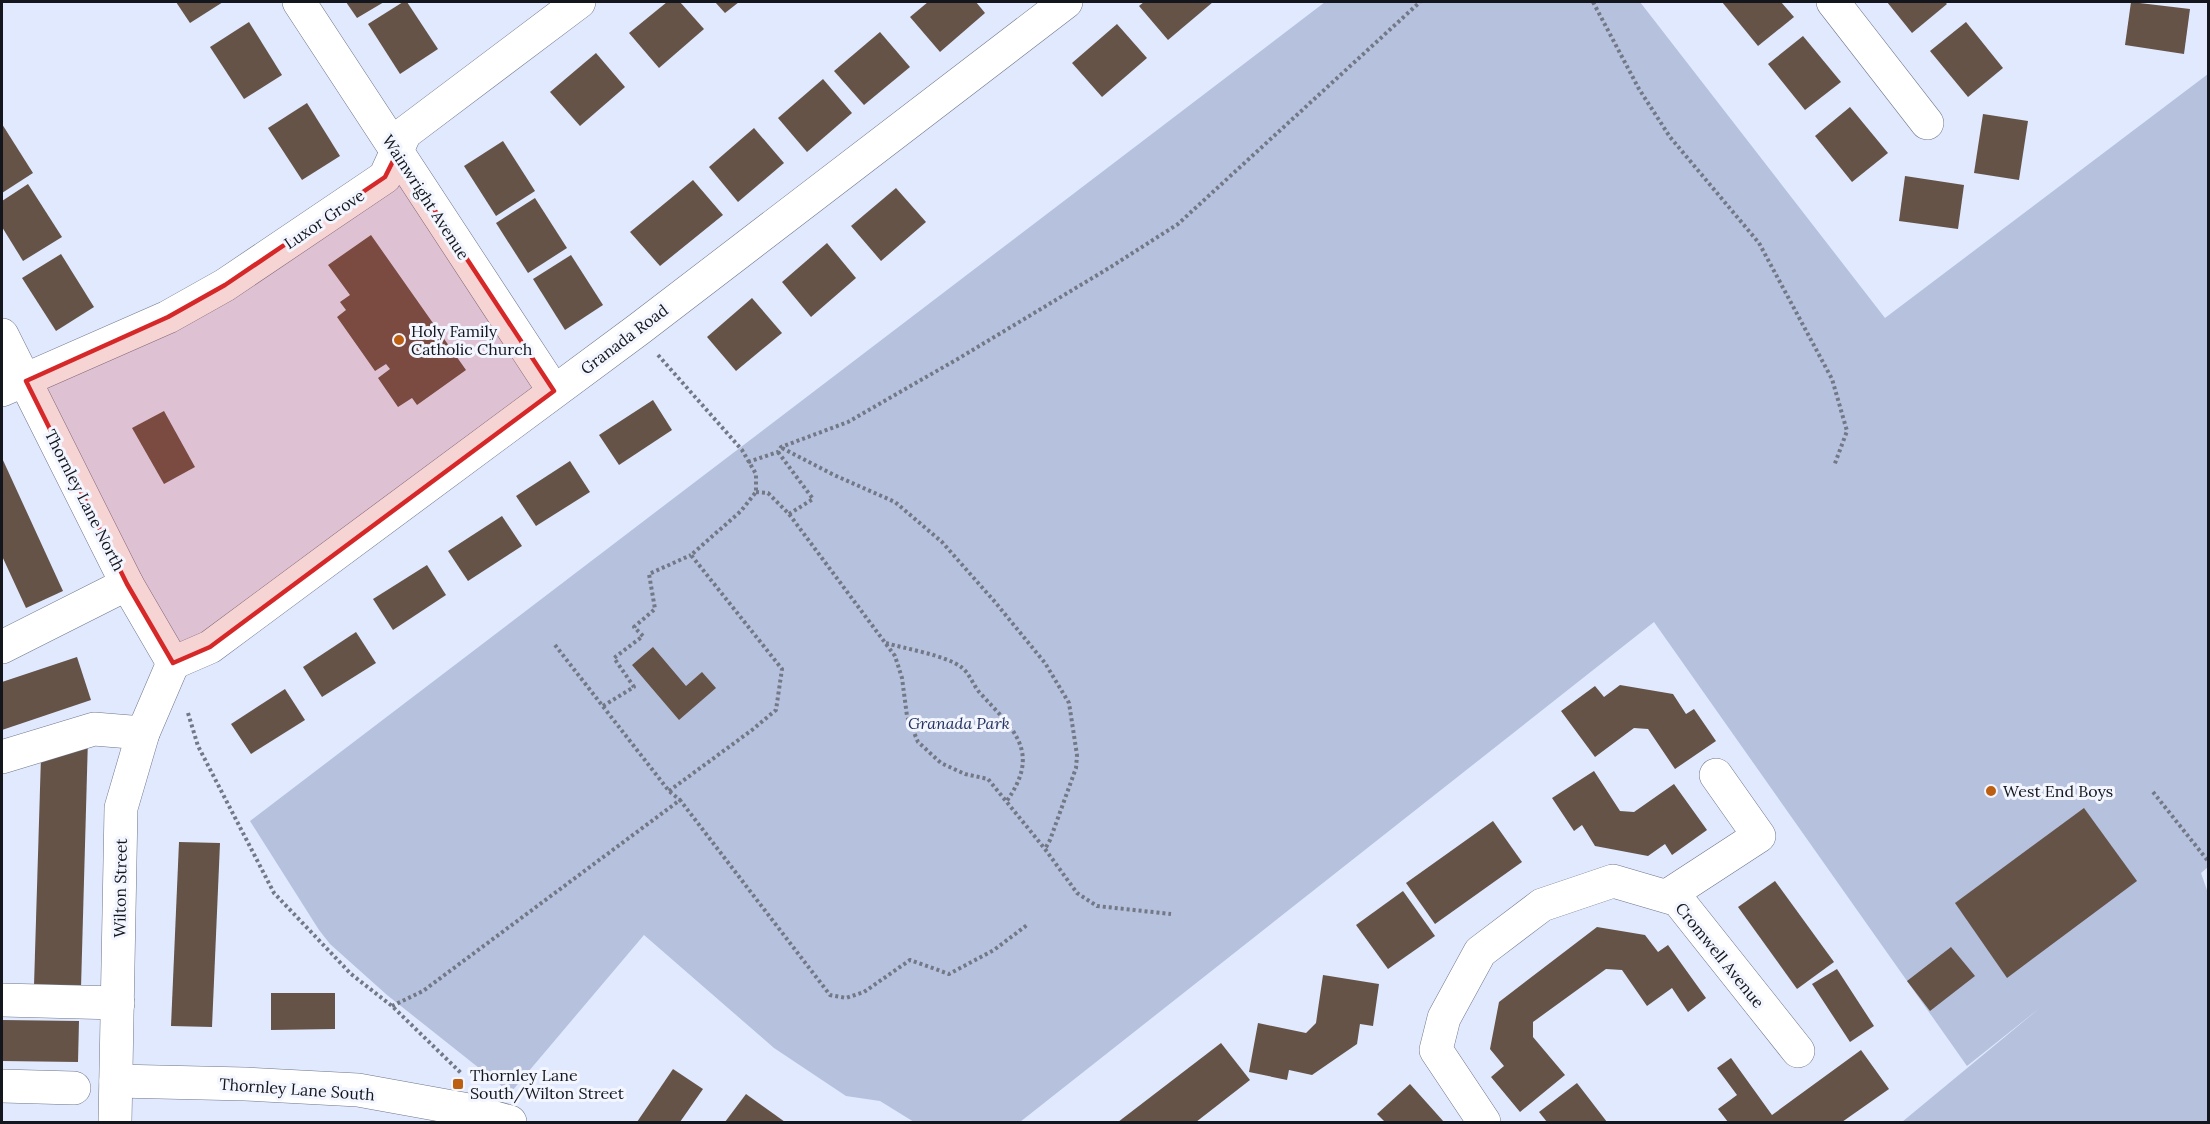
<svg xmlns="http://www.w3.org/2000/svg" width="2210" height="1124" viewBox="0 0 2210 1124" font-family="Lora,serif">
  <style>
    .green { fill: #b6c1dd }
    .building { fill: #655348 }
    .lines { fill: none; stroke-linecap: round; stroke-linejoin: round }
    .minor-casing { stroke: #6e7688; stroke-width: 34 }
    .path { stroke: #727886; stroke-width: 4; stroke-dasharray: 3 3; stroke-linecap: butt }
    .minor { stroke: #fff; stroke-width: 33 }
    .marked { fill: #d62828; fill-opacity: 0.2; stroke: #d62828; stroke-width: 4.5; stroke-linejoin: round }
    .poi-dot { fill: #bd5f11; stroke: #f3f6ff; stroke-width: 2 }
    .labels { text-anchor: middle; dominant-baseline: central; stroke-width: 6; stroke-linejoin: round; paint-order: stroke }
    .street-label { font-size: 16px; fill: #13161d; stroke: #f3f6ff }
    .poi-label { font-size: 16px; fill: #13161d; stroke: #f3f6ff; text-anchor: start }
    .park-label { font-size: 16px; font-style: italic; fill: #22315f; stroke: #f3f6ff }
  </style>
  <rect width="100%" height="100%" fill="#e0e9fe"/>
  <path class="green" d="M1325 2H1640L1885 318 2208 74V867L2201 873 2208 893V1122H1902L2041 1007 1967 1066 1654 622 1020 1122H914L880 1101 846 1096 774 1048 644 935 512 1091H508L387 995 330 944 319 930 250 821Z"/>
  <g class="building">
    <path d="M176 2H223L190 23Z"/>
    <path d="M346 2H384L357 18Z"/>
    <path d="M403 2H407L438 49 400 74 368 24Z"/>
    <path d="M667 2H680L704 29 659 68 629 33Z"/>
    <path d="M715 2H739L725 13Z"/>
    <path d="M928 2H976L985 13 940 52 910 17Z"/>
    <path d="M1144 2H1213L1168 40 1139 6Z"/>
    <path d="M1722 2H1781L1794 17 1758 46Z"/>
    <path d="M1887 2H1945L1947 4 1912 33Z"/>
    <path d="M2131 2 2190 9 2184 54 2125 45Z"/>
    <path d="M249 22 282 75 244 99 210 47Z"/>
    <path d="M1966 22 2003 68 1968 97 1930 51Z"/>
    <path d="M1117 24 1147 58 1102 97 1072 63Z"/>
    <path d="M880 32 910 67 864 105 834 71Z"/>
    <path d="M1803 36 1841 82 1805 110 1768 64Z"/>
    <path d="M596 53 625 87 580 126 550 92Z"/>
    <path d="M823 79 852 113 807 152 778 118Z"/>
    <path d="M307 103 340 156 302 180 268 128Z"/>
    <path d="M1850 107 1888 153 1852 182 1815 136Z"/>
    <path d="M1983 114 2028 121 2019 180 1974 173Z"/>
    <path d="M2 124 33 173 2 193Z"/>
    <path d="M754 128 784 163 738 202 709 167Z"/>
    <path d="M503 141 535 191 496 216 464 166Z"/>
    <path d="M1905 176 1964 185 1958 229 1899 221Z"/>
    <path d="M693 180 723 215 660 266 630 232Z"/>
    <path d="M28 184 62 237 23 261 2 227V201Z"/>
    <path d="M896 188 926 222 881 261 851 226Z"/>
    <path d="M535 198 567 248 528 273 496 223Z"/>
    <path d="M371 235 466 370 417 405 412 398 398 407 378 378 390 369 386 364 375 371 337 317 346 310 340 302 350 295 328 265Z"/>
    <path d="M827 243 856 278 811 317 782 282Z"/>
    <path d="M61 254 94 307 56 331 22 278Z"/>
    <path d="M571 255 603 305 565 330 533 279Z"/>
    <path d="M752 298 782 333 736 371 707 337Z"/>
    <path d="M653 400 672 430 619 465 599 435Z"/>
    <path d="M164 411 195 467 164 484 132 428Z"/>
    <path d="M2 458 63 591 26 608 2 556Z"/>
    <path d="M570 461 590 492 536 526 516 496Z"/>
    <path d="M502 516 522 546 468 581 448 551Z"/>
    <path d="M427 565 446 595 393 630 373 599Z"/>
    <path d="M356 632 376 663 322 697 303 667Z"/>
    <path d="M653 647 686 686 702 672 716 688 679 720 632 665Z"/>
    <path d="M77 657 91 700 2 730V682Z"/>
    <path d="M1620 685 1673 694 1686 714 1694 709 1716 741 1675 769 1648 729 1634 728 1595 757 1561 711 1595 686 1604 697Z"/>
    <path d="M285 689 305 720 251 754 231 724Z"/>
    <path d="M88 738 81 988 34 986 41 756Z"/>
    <path d="M1594 771 1620 811 1634 812 1674 784 1707 830 1672 855 1665 844 1648 856 1595 846 1582 825 1574 831 1552 798Z"/>
    <path d="M2084 808 2137 881 2007 978 1955 903Z"/>
    <path d="M1493 821 1522 862 1435 924 1406 883Z"/>
    <path d="M179 842 220 843 212 1027 171 1026Z"/>
    <path d="M1775 881 1834 962 1797 989 1738 907Z"/>
    <path d="M1403 891 1435 936 1388 969 1356 925Z"/>
    <path d="M1597 927 1645 935 1658 952 1668 945 1706 998 1688 1012 1672 988 1647 1006 1622 970 1606 969 1533 1022V1037L1565 1075 1520 1112 1491 1077 1504 1066 1490 1049 1499 1002Z"/>
    <path d="M1951 947 1975 976 1930 1011 1907 981Z"/>
    <path d="M1837 969 1874 1026 1850 1042 1812 984Z"/>
    <path d="M1323 975 1379 984 1373 1026 1360 1024 1357 1044 1312 1075 1289 1070 1287 1080 1249 1072 1258 1023 1306 1033 1316 1023Z"/>
    <path d="M271 993H335V1029L271 1030Z"/>
    <path d="M2 1020 79 1021 78 1062 2 1061Z"/>
    <path d="M1221 1043 1250 1080 1196 1122H1118Z"/>
    <path d="M1861 1050 1889 1089 1842 1122H1728L1718 1109 1737 1095 1717 1068 1731 1058 1772 1115Z"/>
    <path d="M673 1069 703 1089 680 1122H637Z"/>
    <path d="M1577 1083 1607 1122H1547L1539 1112Z"/>
    <path d="M1410 1084 1444 1122H1385L1377 1114Z"/>
    <path d="M746 1094 785 1122H725Z"/>
  </g>
  <g class="lines">
    <g class="minor-casing">
      <g id="minor">
        <path d="M299 2 554 391"/>
        <path d="M1833 2 1927 123"/>
        <path d="M2 335 127 584 173 663"/>
        <path d="M2 390 168 317 225 285 385 177 405 133 579 2"/>
        <path d="M2 647 127 584"/>
        <path d="M173 663 210 647 639 329 1066 2"/>
        <path d="M2 757 94 729 143 733"/>
        <path d="M1667 896 1759 836 1716 775"/>
        <path d="M2 1000 118 1003"/>
        <path d="M116 1081 245 1084 358 1090 463 1109 510 1122"/>
        <path d="M2 1086 74 1088"/>
        <path d="M115 1122 121 808 143 733 173 663"/>
        <path d="M1484 1122 1436 1050 1444 1018 1480 952 1542 905 1613 881 1678 900 1798 1051"/>
      </g>
    </g>
    <g class="path">
      <path d="M1593 2 1639 89 1670 137 1759 243 1832 379 1847 431 1834 466"/>
      <path d="M658 355 742 450 756 474V492L741 511 691 555 782 669 776 710 752 730 669 791"/>
      <path d="M782 448 834 475 895 502 942 542 995 602 1045 663 1069 703 1077 755 1076 768 1050 840 1045 849"/>
      <path d="M778 452 813 499 789 514"/>
      <path d="M748 462 778 452 781 447 848 422 961 357 1109 268 1178 224 1420 2"/>
      <path d="M756 492 768 493 789 514 895 656 902 678 907 716 918 742 941 763 965 774 988 779 1045 849 1077 893 1097 906 1171 914"/>
      <path d="M886 643C906 649 945 655 961 667 969 672 973 685 980 693 1014 730 1042 752 1006 802"/>
      <path d="M555 645 669 791 680 800"/>
      <path d="M603 706 634 687 614 658 643 636 634 627 655 609 649 574 691 555"/>
      <path d="M188 713 198 746 274 893 351 974 392 1006 461 1073"/>
      <path d="M2153 792 2208 861"/>
      <path d="M392 1006 423 991 680 800 830 995 846 998 864 992 910 960 949 974 994 950 1027 925"/>
    </g>
    <use href="#minor" class="minor"/>
  </g>
  <path class="marked" d="M397 153 554 391 210 647 173 663 127 584 26 381 168 317 225 285 385 177Z"/>
  <g class="poi-dot">
    <circle cx="399" cy="340" r="6"/>
    <circle cx="1991" cy="791" r="6"/>
    <rect x="452" y="1078" width="12" height="12" rx="3"/>
  </g>
  <g class="labels">
    <g class="street-label">
      <text transform="translate(426 197) rotate(57)">Wainwright Avenue</text>
      <text transform="translate(324 219) rotate(-34)">Luxor Grove</text>
      <text transform="translate(624 339) rotate(-37)">Granada Road</text>
      <text transform="translate(85 500) rotate(63)">Thornley Lane North</text>
      <text transform="translate(120 888) rotate(-89)">Wilton Street</text>
      <text transform="translate(1720 955) rotate(51)">Cromwell Avenue</text>
      <text transform="translate(297 1089) rotate(4)">Thornley Lane South</text>
    </g>
    <g class="poi-label">
      <text x="411" y="331">Holy Family<tspan x="411" dy="18">Catholic Church</tspan></text>
      <text x="2003" y="791">West End Boys</text>
      <text x="470" y="1075">Thornley Lane<tspan x="470" dy="18">South/Wilton Street</tspan></text>
    </g>
    <g class="park-label">
      <text x="959" y="723">Granada Park</text>
    </g>
  </g>
  <rect width="2210" height="1124" fill="none" stroke="#13161d" stroke-width="6"/>
</svg>
